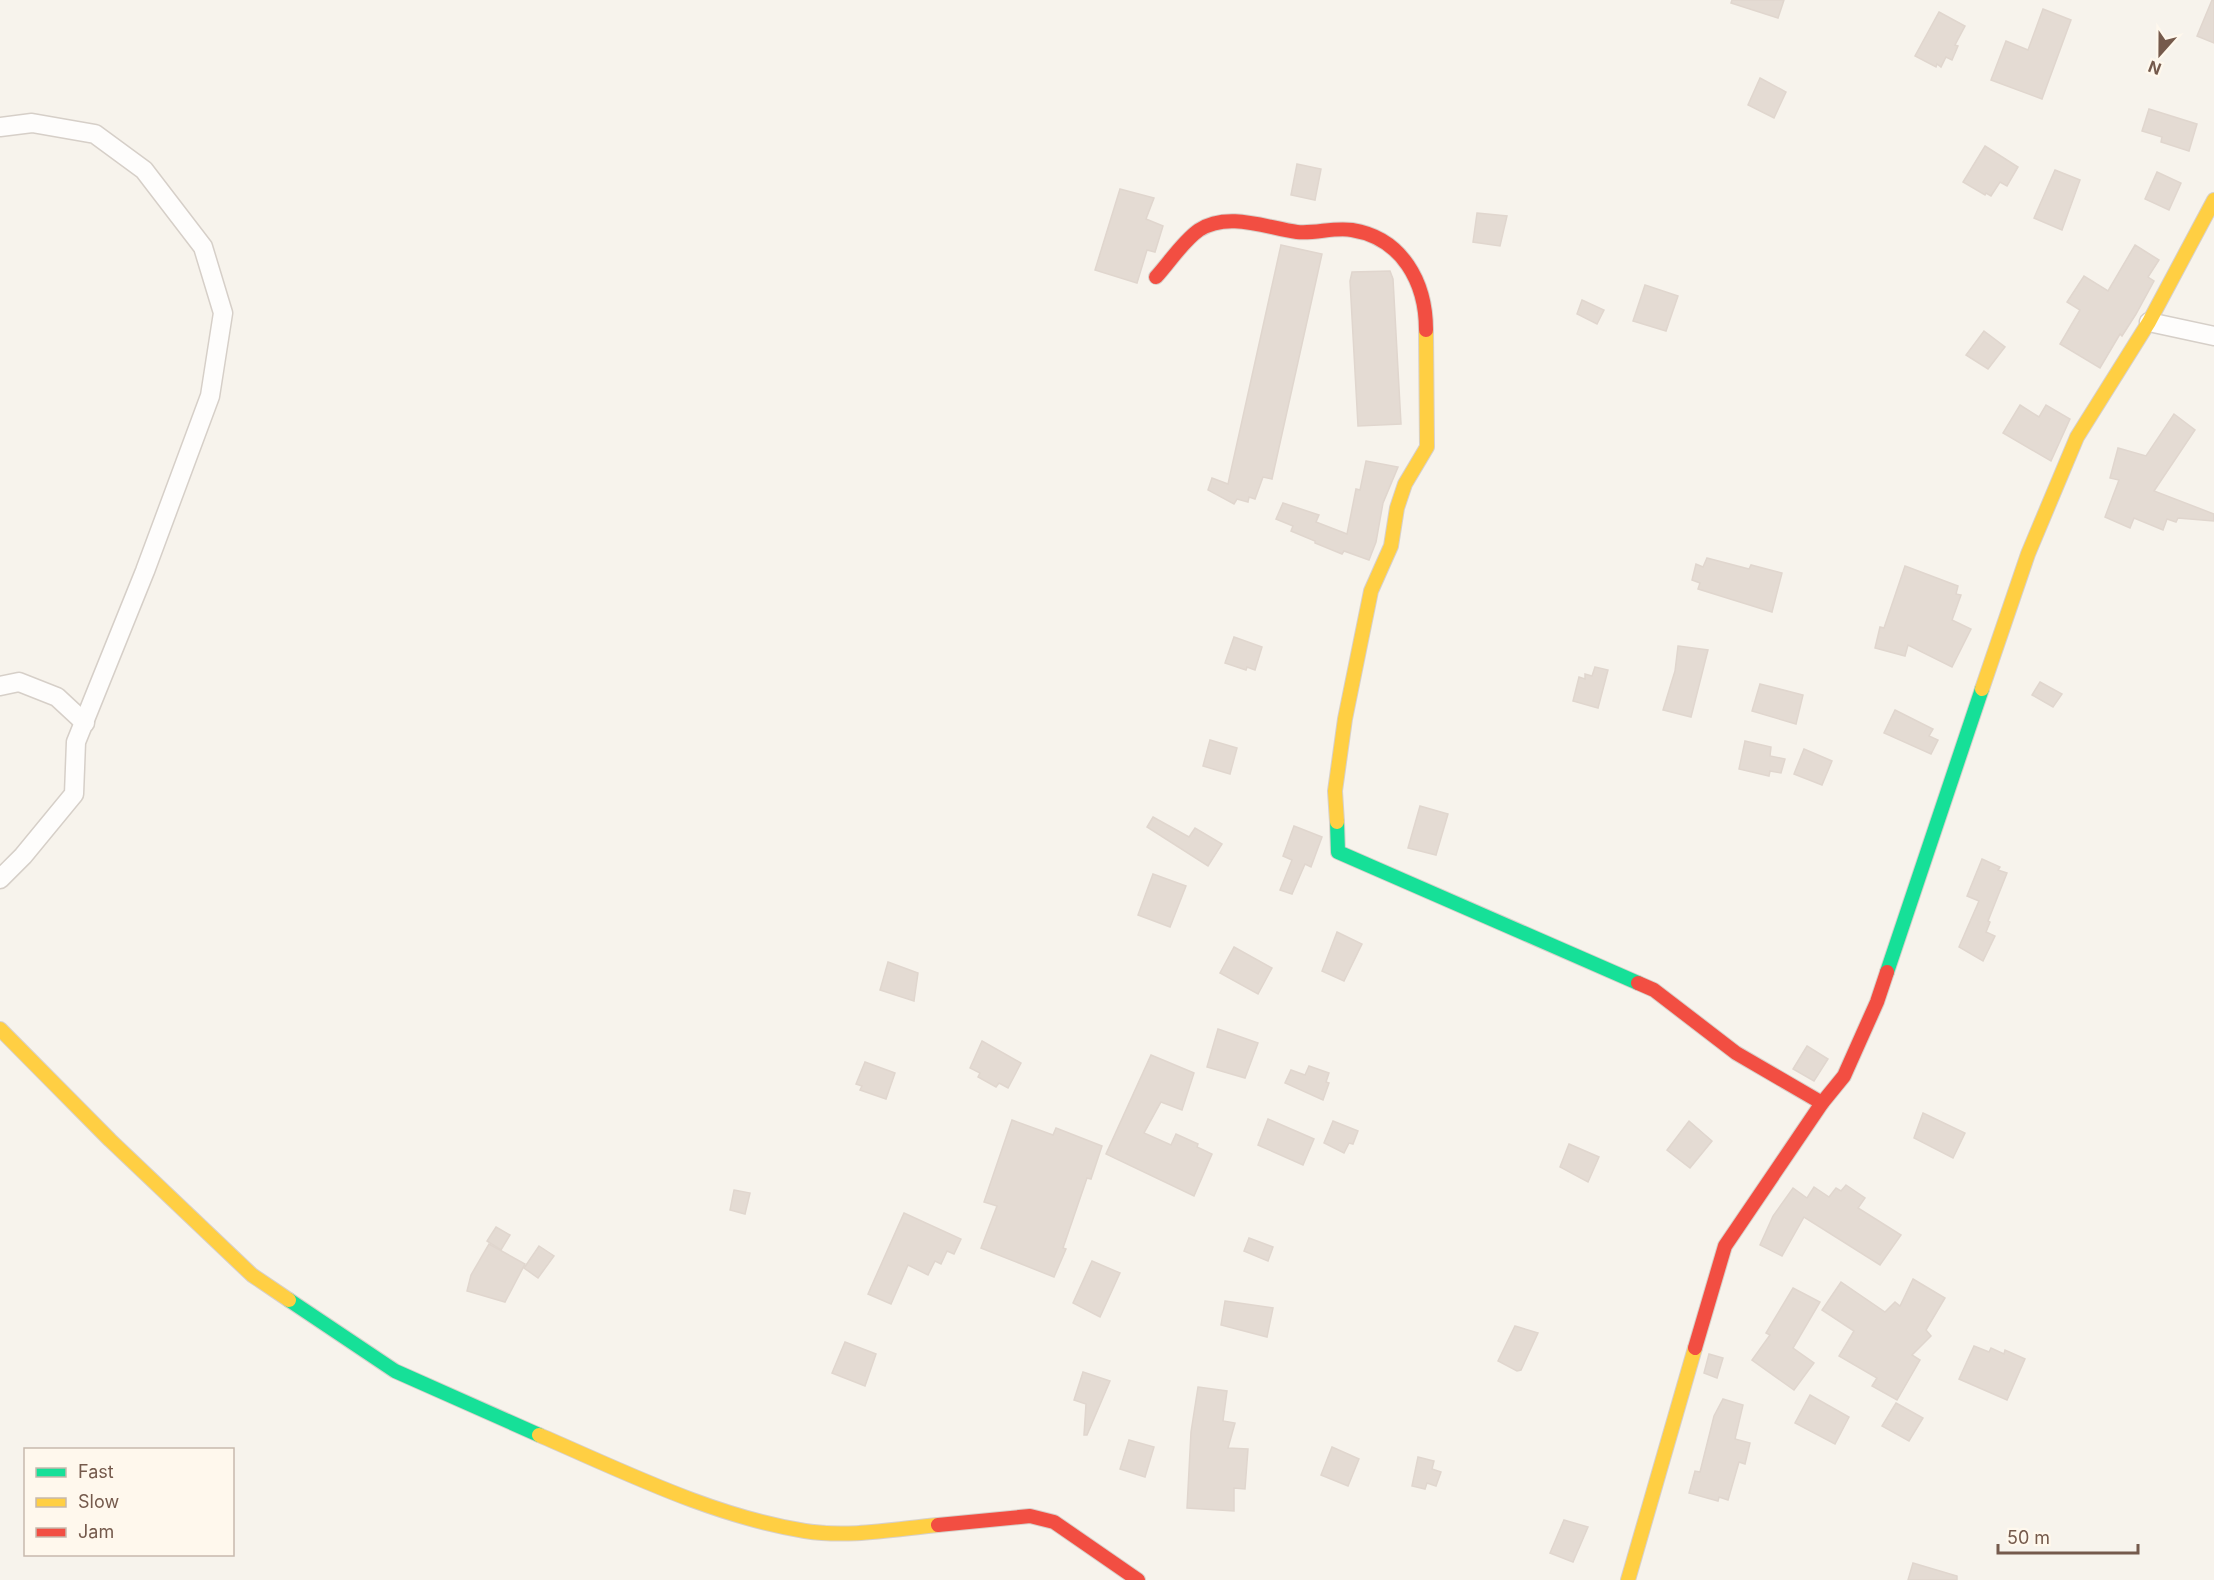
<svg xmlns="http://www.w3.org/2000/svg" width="2214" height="1580" viewBox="0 0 2214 1580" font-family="Inter,sans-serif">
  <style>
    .building { fill: #e4dbd3; stroke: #e0d6ce; stroke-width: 1.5 }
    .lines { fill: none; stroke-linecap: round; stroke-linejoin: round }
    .street-casing { stroke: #d6cfc8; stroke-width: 21 }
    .fast-casing { stroke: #d7d0ca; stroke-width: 16 }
    .slow-casing { stroke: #d7d0ca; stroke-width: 16 }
    .jam-casing { stroke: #d7d0ca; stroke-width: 16 }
    .street { stroke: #fefdfc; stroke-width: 18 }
    .fast { stroke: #16e098; stroke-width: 14 }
    .slow { stroke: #ffcf43; stroke-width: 14 }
    .jam { stroke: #f24e42; stroke-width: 14 }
  </style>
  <rect width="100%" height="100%" fill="#f7f3ec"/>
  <g class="building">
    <path d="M1732 0H1784L1778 18 1731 3Z"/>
    <path d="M2212 0H2214V43L2197 36Z"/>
    <path d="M2043 9 2071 20 2042 99 1991 80 2006 41 2028 50Z"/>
    <path d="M1939 12 1965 26 1955 45 1958 46 1952 60 1946 57 1941 67 1937 64 1936 67 1915 56Z"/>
    <path d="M1760 78 1786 92 1774 118 1748 105Z"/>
    <path d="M2149 109 2197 124 2189 151 2161 142 2162 137 2142 131Z"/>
    <path d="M1985 146 2018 167 2007 186 2000 182 1991 196 1986 193 1985 195 1963 182Z"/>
    <path d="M1297 164 1321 169 1315 200 1291 195Z"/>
    <path d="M2055 170 2080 180 2062 230 2034 218Z"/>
    <path d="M2157 172 2181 183 2169 210 2145 199Z"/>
    <path d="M1120 189 1154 198 1146 219 1163 226 1155 252 1147 250 1137 283 1095 270Z"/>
    <path d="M1477 213 1507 216 1500 246 1473 242Z"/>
    <path d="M1281 245 1322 254 1272 479 1263 477 1255 499 1249 497 1248 502 1237 499 1234 504 1208 490 1212 478 1228 484Z"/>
    <path d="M2135 245 2159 260 2148 277 2154 281 2136 314 2122 336 2120 334 2100 368 2060 344 2080 310 2067 302 2084 276 2108 291Z"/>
    <path d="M1390 271 1393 279 1401 424 1358 426 1350 281 1352 272Z"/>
    <path d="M1645 285 1678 296 1666 331 1633 321Z"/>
    <path d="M1582 300 1604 310 1597 324 1577 314Z"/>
    <path d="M1984 331 2005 347 1988 369 1966 355Z"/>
    <path d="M2020 405 2039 417 2046 405 2070 419 2051 461 2003 433Z"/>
    <path d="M2174 414 2195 430 2154 491 2214 514V521L2178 518 2176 522 2167 519 2163 530 2134 518 2130 528 2105 517 2119 480 2110 478 2118 448 2146 456Z"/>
    <path d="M1366 461 1398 467 1383 503 1376 542 1369 560 1344 551 1342 554 1315 543V541L1291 531 1293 526 1276 519 1283 503 1319 515 1316 522 1347 534 1356 489 1360 490Z"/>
    <path d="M1707 558 1749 569 1751 565 1782 573 1772 612 1698 589 1700 583 1692 580 1696 564 1703 567Z"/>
    <path d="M1905 566 1958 586 1956 594 1961 595 1952 620 1971 629 1952 667 1908 645 1905 656 1875 648 1880 627 1884 628Z"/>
    <path d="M1234 637 1262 647 1255 670 1247 667 1246 670 1225 663Z"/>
    <path d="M1678 646 1708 650 1691 717 1663 710 1675 671Z"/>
    <path d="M1595 667 1608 670 1598 708 1573 701 1579 677 1585 679V674L1592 676Z"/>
    <path d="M2040 682 2062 694 2053 707 2032 695Z"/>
    <path d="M1760 684 1803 695 1796 724 1752 711Z"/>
    <path d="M1895 710 1933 729 1929 736 1938 740 1931 754 1884 733Z"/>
    <path d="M1210 740 1237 748 1230 774 1203 766Z"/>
    <path d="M1745 741 1771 747 1770 756 1785 759 1781 773 1770 771 1769 776 1739 769Z"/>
    <path d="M1804 749 1832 761 1822 785 1794 774Z"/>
    <path d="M1420 806 1448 814 1436 855 1408 848Z"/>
    <path d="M1153 817 1189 837 1195 828 1222 844 1208 866 1147 827Z"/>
    <path d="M1294 826 1322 837 1311 867 1305 864 1292 894 1280 890 1292 860 1283 856Z"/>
    <path d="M1982 859 2000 867 1998 870 2007 873 1988 921 1990 922 1986 932 1995 936 1983 961 1959 947 1979 901 1967 896Z"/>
    <path d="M1153 874 1186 886 1170 927 1138 915Z"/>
    <path d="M1337 932 1362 944 1344 981 1322 971Z"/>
    <path d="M1234 947 1272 968 1258 994 1220 973Z"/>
    <path d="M888 962 918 973 914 1001 880 990Z"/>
    <path d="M1218 1029 1258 1043 1245 1078 1207 1067Z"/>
    <path d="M982 1041 1021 1063 1008 1088 999 1083 996 1087 978 1077 980 1073 970 1068Z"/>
    <path d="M1807 1046 1828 1059 1814 1081 1793 1069Z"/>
    <path d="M1151 1055 1194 1073 1182 1110 1161 1102 1144 1133 1171 1145 1176 1134 1198 1144 1197 1147 1212 1154 1194 1196 1106 1154Z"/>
    <path d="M865 1062 895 1073 886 1099 860 1090 862 1086 856 1084Z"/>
    <path d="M1309 1066 1329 1073 1326 1082 1329 1083 1323 1100 1285 1083 1291 1070 1305 1075Z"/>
    <path d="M1923 1113 1965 1133 1953 1158 1914 1138Z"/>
    <path d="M1268 1119 1314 1139 1303 1165 1258 1145Z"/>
    <path d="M1012 1120 1053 1135 1056 1128 1102 1146 1091 1179 1087 1178 1063 1248 1066 1249 1054 1277 981 1248 997 1206 984 1202Z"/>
    <path d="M1333 1121 1358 1131 1353 1144 1349 1143 1344 1153 1324 1143Z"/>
    <path d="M1689 1121 1712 1141 1690 1168 1667 1150Z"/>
    <path d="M1569 1144 1599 1157 1588 1182 1560 1167Z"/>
    <path d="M1846 1185 1865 1198 1858 1208 1901 1235 1880 1265 1804 1217 1782 1256 1760 1245 1773 1216 1793 1188 1807 1198 1814 1187 1829 1197 1836 1188 1841 1191Z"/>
    <path d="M734 1190 750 1193 745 1214 730 1210Z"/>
    <path d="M904 1213 961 1239 954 1254 947 1251 941 1264 935 1261 928 1275 908 1265 891 1304 868 1294Z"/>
    <path d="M496 1227 510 1235 501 1250 487 1241Z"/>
    <path d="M1249 1238 1273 1247 1268 1261 1244 1251Z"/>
    <path d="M489 1244 525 1264 505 1302 467 1291 471 1275Z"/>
    <path d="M539 1246 554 1256 538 1278 524 1268Z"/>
    <path d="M1092 1261 1120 1273 1100 1317 1073 1303Z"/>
    <path d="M1913 1279 1945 1298 1926 1330 1931 1336 1912 1355 1920 1360 1897 1400 1872 1386 1877 1378 1839 1356 1854 1331 1822 1310 1841 1282 1885 1312 1895 1302 1900 1306Z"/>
    <path d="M1793 1288 1820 1302 1793 1348 1814 1363 1794 1390 1752 1360 1770 1335 1766 1333Z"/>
    <path d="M1225 1301 1273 1308 1267 1337 1221 1325Z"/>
    <path d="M1515 1326 1538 1333 1521 1370 1517 1371 1498 1361Z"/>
    <path d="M845 1342 876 1354 865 1386 832 1373Z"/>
    <path d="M1974 1346 1989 1352 1991 1348 2004 1354 2005 1350 2025 1359 2007 1400 1959 1379Z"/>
    <path d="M1709 1354 1723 1358 1717 1378 1704 1373Z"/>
    <path d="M1083 1372 1110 1381 1087 1435H1084L1086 1404 1074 1400Z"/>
    <path d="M1198 1387 1227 1391 1223 1421 1235 1423 1228 1448 1248 1449 1245 1489 1234 1488V1511L1187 1508 1191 1432Z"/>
    <path d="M1810 1395 1849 1417 1835 1444 1795 1423Z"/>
    <path d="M1723 1399 1743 1405 1735 1439 1750 1443 1745 1464 1739 1462 1728 1500 1719 1497 1718 1501 1689 1493 1695 1471 1700 1472 1714 1416Z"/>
    <path d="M1896 1403 1923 1418 1909 1441 1882 1426Z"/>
    <path d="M1129 1440 1154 1447 1145 1477 1120 1469Z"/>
    <path d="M1332 1447 1359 1459 1348 1486 1321 1475Z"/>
    <path d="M1418 1457 1434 1461 1432 1469 1441 1472 1436 1486 1427 1483 1425 1489 1412 1486Z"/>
    <path d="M1564 1520 1588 1527 1573 1562 1550 1553Z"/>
    <path d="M1913 1563 1957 1576V1580H1908Z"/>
  </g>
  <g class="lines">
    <g class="street-casing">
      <g id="street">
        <path d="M0 127 32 123 95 134 144 170 203 247 223 313 210 396 145 571 76 742 74 794 23 856 0 879"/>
        <path d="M2149 322 2214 336"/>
        <path d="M0 686 19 682 57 697 85 723"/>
      </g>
    </g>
    <g class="fast-casing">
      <g id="fast">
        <path d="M1337 822 1338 852 1638 983"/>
        <path d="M1887 972 1982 689"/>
        <path d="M289 1300 395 1371 539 1435"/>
      </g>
    </g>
    <g class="slow-casing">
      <g id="slow">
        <path d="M1982 689 2028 554 2077 437 2149 322 2214 200"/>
        <path d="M1337 822 1335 791 1345 719 1371 591 1391 546 1397 508 1405 484 1427 447 1426 330"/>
        <path d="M0 1029 110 1140 252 1275 289 1300"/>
        <path d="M539 1435C625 1472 712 1516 805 1531 849 1538 895 1529 938 1525"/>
        <path d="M1628 1580 1695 1348"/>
      </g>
    </g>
    <g class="jam-casing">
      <g id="jam">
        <path d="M1156 277C1169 263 1183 241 1199 230 1228 211 1267 228 1297 232 1315 234 1334 227 1352 230 1402 238 1426 282 1426 330"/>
        <path d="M1638 983 1654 990 1736 1053 1822 1103"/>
        <path d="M1695 1348 1725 1246 1822 1103 1844 1076 1877 1002 1887 972"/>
        <path d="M938 1525 1030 1516 1054 1522 1138 1580"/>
      </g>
    </g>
    <use href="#street" class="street"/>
    <use href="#fast" class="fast"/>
    <use href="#slow" class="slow"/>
    <use href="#jam" class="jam"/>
  </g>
  <rect x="24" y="1448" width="210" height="108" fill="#fff8ed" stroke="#c8b9ad" stroke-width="1.5"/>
  <rect x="36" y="1468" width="30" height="9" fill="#16e098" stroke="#c8b9ad" stroke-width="1.5"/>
  <text x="78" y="1478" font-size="18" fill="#755a4c">Fast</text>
  <rect x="36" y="1498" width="30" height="9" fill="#ffcf43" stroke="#c8b9ad" stroke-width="1.5"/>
  <text x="78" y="1508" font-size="18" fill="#755a4c">Slow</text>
  <rect x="36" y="1528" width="30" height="9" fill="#f24e42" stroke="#c8b9ad" stroke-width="1.5"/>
  <text x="78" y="1538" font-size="18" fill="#755a4c">Jam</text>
  <g transform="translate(2160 54) rotate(201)" stroke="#fff8ed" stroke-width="4.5" paint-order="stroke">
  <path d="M0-4.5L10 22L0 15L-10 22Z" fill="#755a4c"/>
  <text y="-9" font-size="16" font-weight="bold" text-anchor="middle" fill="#755a4c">N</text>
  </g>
  <path d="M1998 1544v9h140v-9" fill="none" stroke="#755a4c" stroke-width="3"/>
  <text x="2007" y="1544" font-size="18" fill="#755a4c" stroke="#fff8ed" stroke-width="4.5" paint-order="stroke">50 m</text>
</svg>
